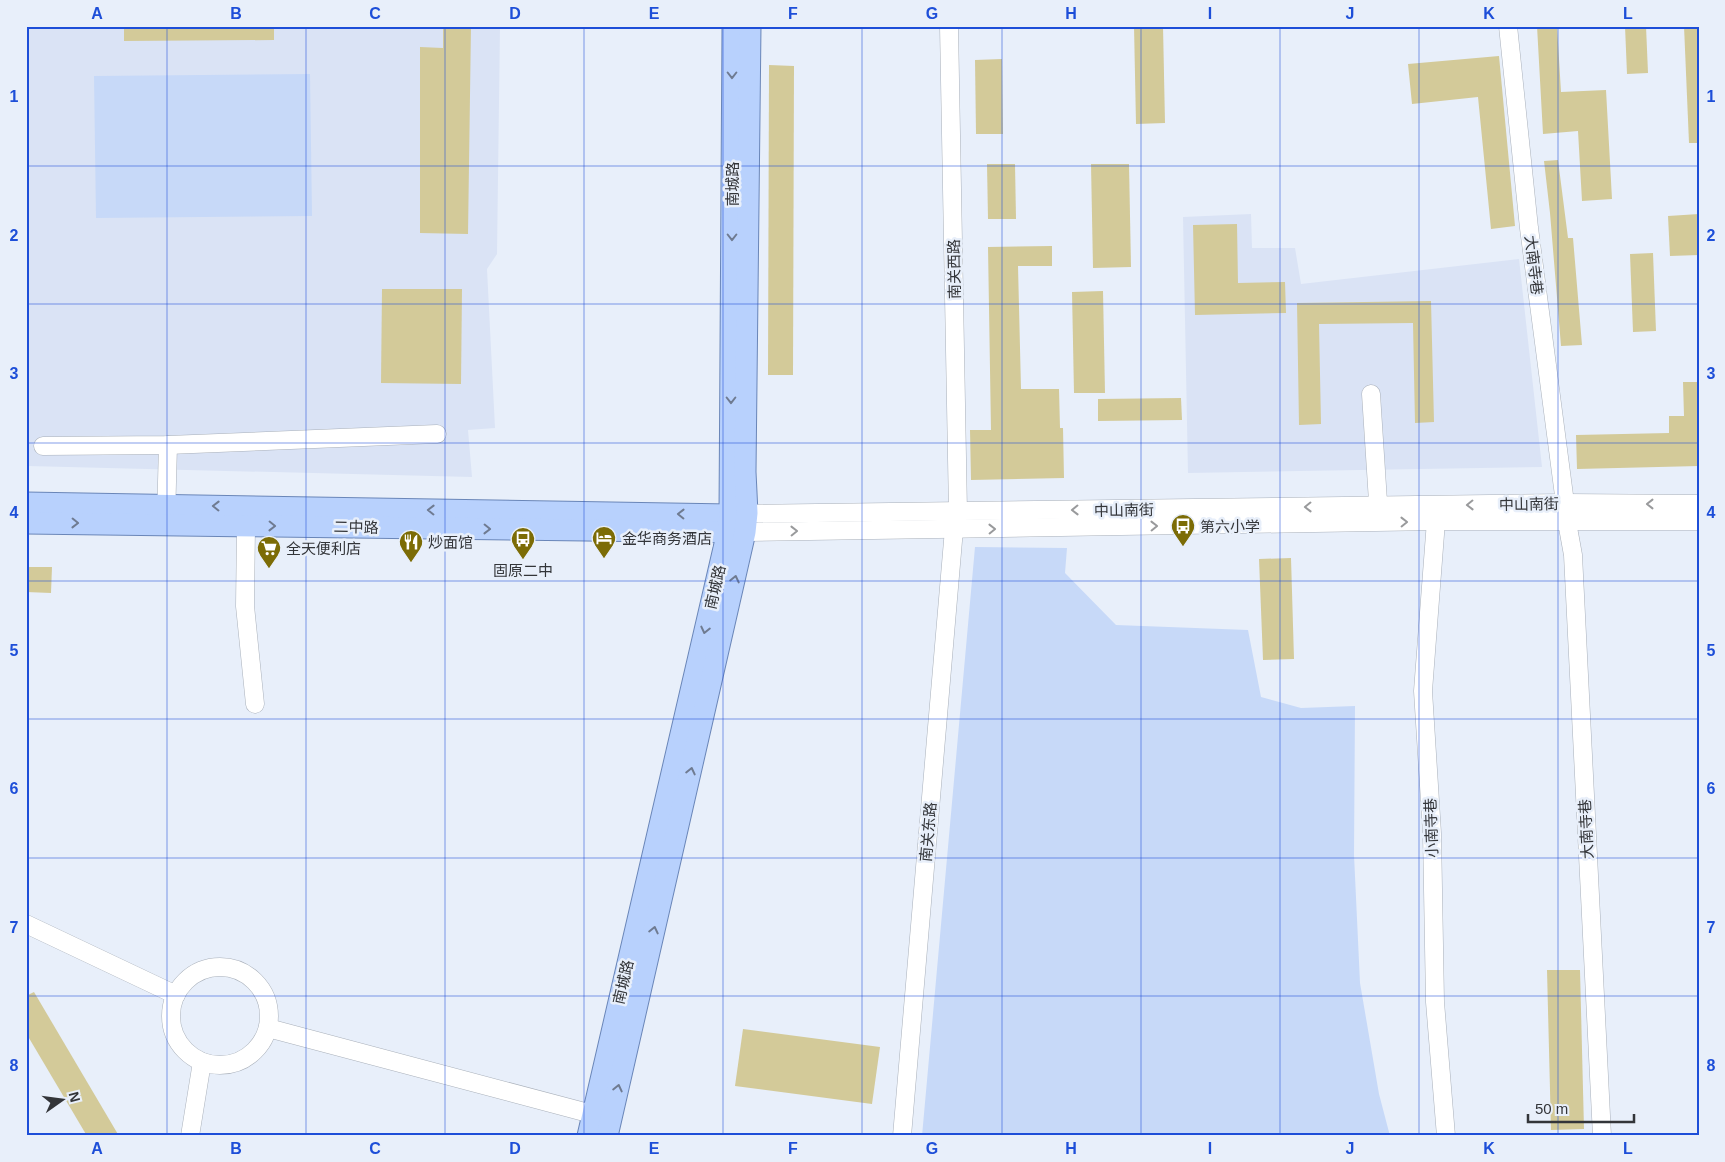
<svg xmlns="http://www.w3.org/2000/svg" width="1725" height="1162" viewBox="0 0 1725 1162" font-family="Helvetica,'Noto Sans SC',sans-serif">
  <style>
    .built { fill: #dae3f5 }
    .green { fill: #c7d9f8 }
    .building { fill: #d3ca99 }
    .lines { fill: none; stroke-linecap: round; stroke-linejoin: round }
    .minor-casing { stroke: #a9b0ba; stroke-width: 19 }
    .major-casing { stroke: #6a86b8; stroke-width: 23 }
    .minor { stroke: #fff; stroke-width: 18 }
    .major { stroke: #b8d1fd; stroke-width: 21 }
    .oneway { stroke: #6f7b91 }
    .oneway2 { stroke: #999a9c }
    .grid { fill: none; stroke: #1d4ed8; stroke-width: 1; stroke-opacity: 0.55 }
    .labels { text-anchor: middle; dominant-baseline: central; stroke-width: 5; stroke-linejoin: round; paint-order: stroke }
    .street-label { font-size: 15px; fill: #333539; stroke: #e8effa }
    .poi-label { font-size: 15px; fill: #333539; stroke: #e8effa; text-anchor: start }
    .neatline { fill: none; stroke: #1d4ed8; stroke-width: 2 }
    .grid-label { font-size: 16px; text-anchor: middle; font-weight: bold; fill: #1d4ed8 }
  </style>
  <rect width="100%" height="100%" fill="#e8effa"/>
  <g class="built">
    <path d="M26 26H500L497 254 487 269 495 428 468 430 472 477 28 466Z"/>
    <path d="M1251 214 1252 248H1295L1301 284 1519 259 1542 467 1188 473 1183 217Z"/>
  </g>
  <g class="green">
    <path d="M310 74 312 216 96 218 94 76Z"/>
    <path d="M975 547 1067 548 1065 573 1116 625 1248 630 1261 697 1301 708 1355 706 1354 855 1360 983 1379 1094 1390 1136H922Z"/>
  </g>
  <g class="building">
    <path d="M124 26H274V40L124 41Z"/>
    <path d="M443 26H471L468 234 420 233V47L443 48Z"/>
    <path d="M1134 26H1163L1165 123 1136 124Z"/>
    <path d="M1537 26H1557L1561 92 1606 90 1612 199 1582 201 1578 131 1543 134Z"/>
    <path d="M1625 26H1646L1648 73 1627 74Z"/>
    <path d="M1684 26H1699V143H1689Z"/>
    <path d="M1499 56 1515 226 1491 229 1478 97 1412 104 1408 64Z"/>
    <path d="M1002 59 1003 134H976L975 60Z"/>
    <path d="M769 65 794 66 793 375H768Z"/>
    <path d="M1558 160 1568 238H1573L1582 345 1561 346 1550 213 1544 161Z"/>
    <path d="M987 164H1015L1016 219H988Z"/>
    <path d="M1091 164H1129L1131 267 1093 268Z"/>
    <path d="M1699 214V255L1670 256 1668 216Z"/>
    <path d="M1237 224 1238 283 1285 282 1286 313 1195 315 1193 225Z"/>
    <path d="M1052 246V266H1018L1021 389H1059L1060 428H1063L1064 478 971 480 970 430H991L988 247Z"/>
    <path d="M1653 253 1656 331 1633 332 1630 254Z"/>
    <path d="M382 289H462L461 384 381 383Z"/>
    <path d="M1103 291 1105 393H1074L1072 292Z"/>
    <path d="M1431 301 1434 422 1415 423 1413 323 1319 324 1321 424 1299 425 1297 303Z"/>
    <path d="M1683 382H1699V466L1577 469 1576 435 1669 433V416H1684Z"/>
    <path d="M1181 398 1182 420 1098 421V399Z"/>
    <path d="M1291 558 1294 659 1263 660 1259 559Z"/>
    <path d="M26 567H52L51 593 26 592Z"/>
    <path d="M1547 970H1580L1584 1129 1551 1130Z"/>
    <path d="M34 992 119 1136H87L26 1033V996Z"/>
    <path d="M743 1029 880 1047 872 1104 735 1086Z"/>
  </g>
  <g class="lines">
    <g class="minor-casing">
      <g id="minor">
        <path d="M949 26 958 512"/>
        <path d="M1508 26 1529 228 1565 503"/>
        <path d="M1371 394 1379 517"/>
        <path d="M43 446 168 445 437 434"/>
        <path d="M734 514 1565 503 1699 504"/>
        <path d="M166 519 168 445"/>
        <path d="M1436 521 1423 691 1432 833 1435 1002 1446 1136"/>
        <path d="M1567 522 1573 555 1602 1136"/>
        <path d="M246 526 245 606 255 704"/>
        <path d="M745 532 1436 521H1699"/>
        <path d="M26 924 176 995"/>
        <circle cx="220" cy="1016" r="49"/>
        <path d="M268 1028 592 1114 605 1120"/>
        <path d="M190 1136 202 1062"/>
        <path d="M902 1136 954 529"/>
      </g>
    </g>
    <g class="major-casing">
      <g id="major">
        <path d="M26 503 730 515"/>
        <path d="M26 523 741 532"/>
        <path d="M588 1136 728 531 730 515 733 26"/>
        <path d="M607 1136 745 532 747 513 745 472 750 26"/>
      </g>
    </g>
    <use href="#minor" class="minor"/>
    <use href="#major" class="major"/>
  </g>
  <defs><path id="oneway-chevron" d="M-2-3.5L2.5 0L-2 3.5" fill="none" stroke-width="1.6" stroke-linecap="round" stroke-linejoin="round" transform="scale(1.25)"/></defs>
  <g class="oneway">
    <use href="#oneway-chevron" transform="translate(732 75) rotate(90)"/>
    <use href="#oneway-chevron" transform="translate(732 237) rotate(90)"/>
    <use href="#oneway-chevron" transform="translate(731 400) rotate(90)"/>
    <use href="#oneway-chevron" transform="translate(216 506) rotate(-179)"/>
    <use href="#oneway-chevron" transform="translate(431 510) rotate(-179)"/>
    <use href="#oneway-chevron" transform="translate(681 514) rotate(-179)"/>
    <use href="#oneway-chevron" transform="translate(75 523) rotate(1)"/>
    <use href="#oneway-chevron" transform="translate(272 526) rotate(1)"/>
    <use href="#oneway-chevron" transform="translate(487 529) rotate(1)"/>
    <use href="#oneway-chevron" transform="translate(735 579) rotate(-77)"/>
    <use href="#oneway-chevron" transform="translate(705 630) rotate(103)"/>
    <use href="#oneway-chevron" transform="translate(691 771) rotate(-77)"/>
    <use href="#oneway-chevron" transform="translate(654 930) rotate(-77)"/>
    <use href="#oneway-chevron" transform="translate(618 1088) rotate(-77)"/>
  </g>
  <g class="oneway2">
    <use href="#oneway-chevron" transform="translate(1650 504) rotate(-180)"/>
    <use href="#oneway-chevron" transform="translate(1470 505) rotate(179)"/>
    <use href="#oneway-chevron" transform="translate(1308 507) rotate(179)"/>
    <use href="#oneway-chevron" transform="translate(1075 510) rotate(179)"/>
    <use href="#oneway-chevron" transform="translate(1404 522) rotate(-1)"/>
    <use href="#oneway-chevron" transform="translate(1154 526) rotate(-1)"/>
    <use href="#oneway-chevron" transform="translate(992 529) rotate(-1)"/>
    <use href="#oneway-chevron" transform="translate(794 531) rotate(-1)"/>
  </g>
  <path class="grid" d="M167 26V1136M306 26V1136M445 26V1136M584 26V1136M723 26V1136M862 26V1136M1002 26V1136M1141 26V1136M1280 26V1136M1419 26V1136M1558 26V1136M26 166H1699M26 304H1699M26 443H1699M26 581H1699M26 719H1699M26 858H1699M26 996H1699"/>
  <defs>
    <g id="bus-pin" transform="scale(1.25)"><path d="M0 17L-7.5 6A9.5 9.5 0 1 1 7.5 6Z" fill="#7c6c06" stroke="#e8effa"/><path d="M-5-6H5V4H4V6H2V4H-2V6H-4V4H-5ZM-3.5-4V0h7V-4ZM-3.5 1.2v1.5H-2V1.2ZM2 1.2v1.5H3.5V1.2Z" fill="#fff"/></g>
    <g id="hotel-pin" transform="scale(1.25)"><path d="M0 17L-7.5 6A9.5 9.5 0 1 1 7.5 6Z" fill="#7c6c06" stroke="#e8effa"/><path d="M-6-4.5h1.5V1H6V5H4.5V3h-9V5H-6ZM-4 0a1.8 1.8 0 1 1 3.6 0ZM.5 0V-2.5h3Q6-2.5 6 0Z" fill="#fff"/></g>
    <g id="restaurant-pin" transform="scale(1.25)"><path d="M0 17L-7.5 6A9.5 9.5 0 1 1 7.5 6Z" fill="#7c6c06" stroke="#e8effa"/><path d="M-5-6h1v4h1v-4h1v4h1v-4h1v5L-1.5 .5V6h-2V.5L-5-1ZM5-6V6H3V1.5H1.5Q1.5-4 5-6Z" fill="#fff"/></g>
    <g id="supermarket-pin" transform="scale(1.25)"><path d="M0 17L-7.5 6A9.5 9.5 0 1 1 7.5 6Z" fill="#7c6c06" stroke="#e8effa"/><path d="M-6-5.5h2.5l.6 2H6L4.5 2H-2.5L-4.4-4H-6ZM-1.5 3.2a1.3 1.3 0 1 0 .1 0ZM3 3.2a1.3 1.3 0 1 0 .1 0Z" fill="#fff"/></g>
  </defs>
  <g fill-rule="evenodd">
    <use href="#bus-pin" x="1183" y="526"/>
    <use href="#hotel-pin" x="604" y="538"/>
    <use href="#bus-pin" x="523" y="539"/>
    <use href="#restaurant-pin" x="411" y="542"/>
    <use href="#supermarket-pin" x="269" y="548"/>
  </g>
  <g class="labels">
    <g class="street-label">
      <text transform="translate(732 184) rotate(-90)">南城路</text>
      <text transform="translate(1534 265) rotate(83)">大南寺巷</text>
      <text transform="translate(954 269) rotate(-91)">南关西路</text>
      <text transform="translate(1529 504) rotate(-1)">中山南街</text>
      <text transform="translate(1124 510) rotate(-1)">中山南街</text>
      <text transform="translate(356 527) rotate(1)">二中路</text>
      <text transform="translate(715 587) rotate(-77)">南城路</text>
      <text transform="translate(1431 828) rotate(-92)">小南寺巷</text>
      <text transform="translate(1586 829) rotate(-93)">大南寺巷</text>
      <text transform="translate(928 832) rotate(-85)">南关东路</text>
      <text transform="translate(623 982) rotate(-77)">南城路</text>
    </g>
    <g class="poi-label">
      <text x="1200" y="526">第六小学</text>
      <text x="622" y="538">金华商务酒店</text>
      <text x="428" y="542">炒面馆</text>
      <text x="286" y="548">全天便利店</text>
      <text x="523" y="570" text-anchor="middle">固原二中</text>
    </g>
  </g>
  <rect width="1725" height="1162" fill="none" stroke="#e8effa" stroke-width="55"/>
  <g transform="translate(62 1100) rotate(76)" stroke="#e8effa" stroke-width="4" paint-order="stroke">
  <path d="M0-4L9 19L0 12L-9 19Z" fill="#333539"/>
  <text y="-8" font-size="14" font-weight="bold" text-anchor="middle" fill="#333539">N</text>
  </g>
  <path d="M1528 1114v8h106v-8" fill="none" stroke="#333539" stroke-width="2.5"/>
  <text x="1535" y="1114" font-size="15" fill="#333539" stroke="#e8effa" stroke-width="4" paint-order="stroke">50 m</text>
  <rect x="28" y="28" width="1670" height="1106" class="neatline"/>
  <g class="grid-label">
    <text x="97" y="19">A</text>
    <text x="236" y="19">B</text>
    <text x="375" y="19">C</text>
    <text x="515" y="19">D</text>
    <text x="654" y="19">E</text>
    <text x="793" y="19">F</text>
    <text x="932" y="19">G</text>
    <text x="1071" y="19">H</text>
    <text x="1210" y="19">I</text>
    <text x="1350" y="19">J</text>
    <text x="1489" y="19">K</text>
    <text x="1628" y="19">L</text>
    <text x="14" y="102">1</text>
    <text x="1711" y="102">1</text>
    <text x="14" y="241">2</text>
    <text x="1711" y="241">2</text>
    <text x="14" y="379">3</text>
    <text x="1711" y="379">3</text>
    <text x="14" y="518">4</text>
    <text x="1711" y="518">4</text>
    <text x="14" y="656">5</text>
    <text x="1711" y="656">5</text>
    <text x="14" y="794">6</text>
    <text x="1711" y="794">6</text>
    <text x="14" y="933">7</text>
    <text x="1711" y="933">7</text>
    <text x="14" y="1071">8</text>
    <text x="1711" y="1071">8</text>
    <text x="97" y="1154">A</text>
    <text x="236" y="1154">B</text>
    <text x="375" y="1154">C</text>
    <text x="515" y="1154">D</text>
    <text x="654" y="1154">E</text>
    <text x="793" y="1154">F</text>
    <text x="932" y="1154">G</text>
    <text x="1071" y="1154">H</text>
    <text x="1210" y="1154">I</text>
    <text x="1350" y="1154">J</text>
    <text x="1489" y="1154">K</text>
    <text x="1628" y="1154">L</text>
  </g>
</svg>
